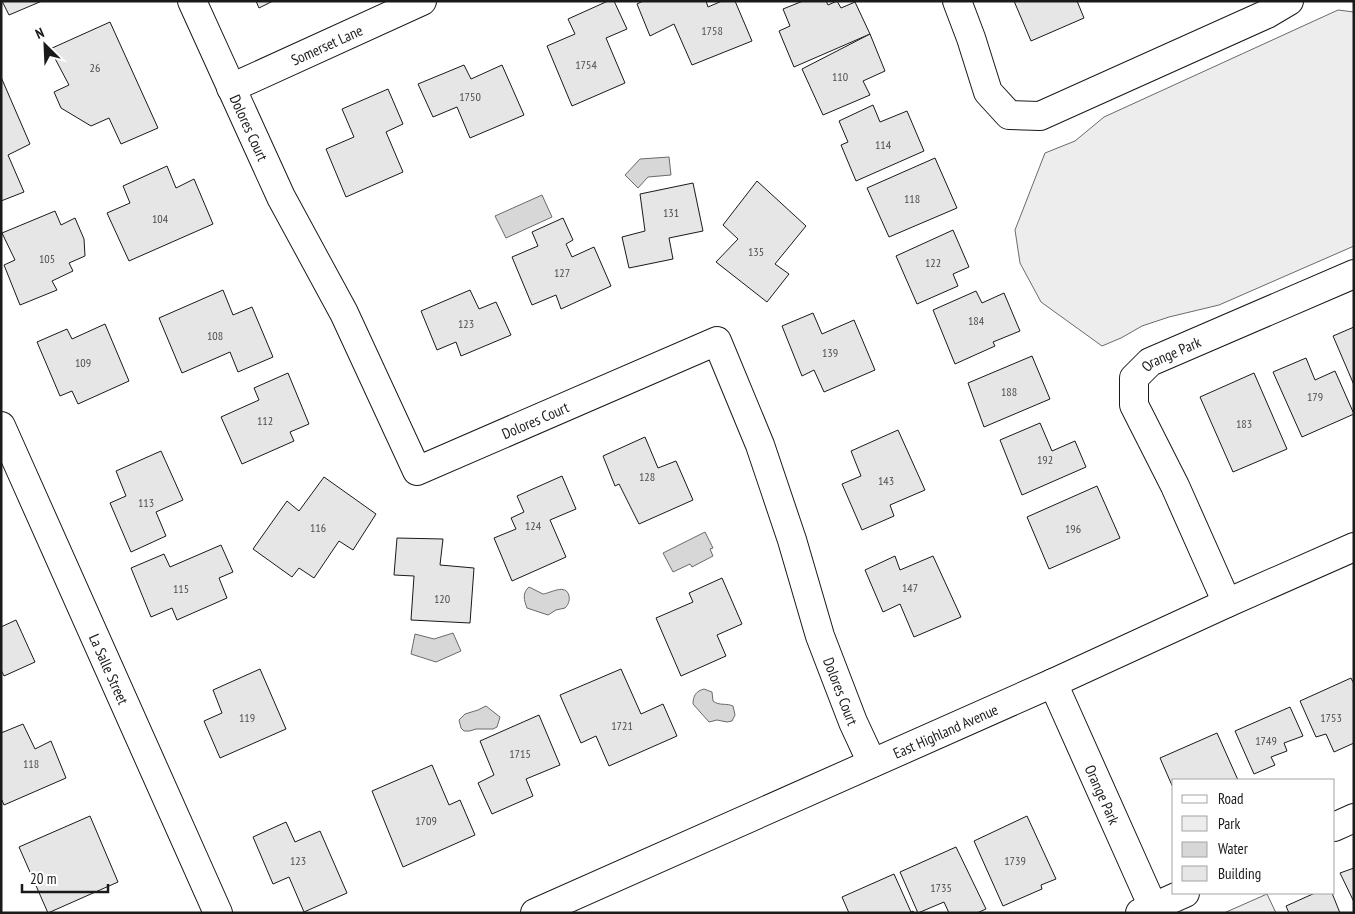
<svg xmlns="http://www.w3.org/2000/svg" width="1355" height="914" viewBox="0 0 1355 914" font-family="'PT Sans Narrow',sans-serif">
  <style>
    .green { fill: #ededed; stroke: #6a6a6a }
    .water { fill: #d7d7d7; stroke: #6a6a6a }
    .building { fill: #e6e6e6; stroke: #1a1a1a }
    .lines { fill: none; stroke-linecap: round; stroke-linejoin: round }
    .minor-casing { stroke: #1a1a1a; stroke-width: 30 }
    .minor { stroke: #fff; stroke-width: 28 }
    .labels { text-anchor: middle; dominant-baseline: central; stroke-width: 4; stroke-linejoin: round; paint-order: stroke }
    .number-label { font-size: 12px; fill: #4d4d4d }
    .street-label { font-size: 15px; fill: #1a1a1a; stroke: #fff }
  </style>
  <rect width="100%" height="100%" fill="#fff"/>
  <g class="green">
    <path d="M1338 10 1354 12V246L1219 305 1169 317 1142 326 1121 338 1102 346 1041 302 1020 263 1015 230 1045 153 1075 141 1104 117Z"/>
    <path d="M1267 894 1276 913H1224Z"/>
  </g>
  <g class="water">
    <path d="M669 157 671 175 648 177 638 188 625 175 640 159Z"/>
    <path d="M542 195 552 217 506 238 495 216Z"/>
    <path d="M705 532 713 548 710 549 713 556 692 567 690 564 673 572 663 553Z"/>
    <path d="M529 587 543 594C551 593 566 583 569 596 570 601 568 605 565 608L556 610 548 615 527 608C524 600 522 593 529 587Z"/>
    <path d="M453 633 461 651 436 662 411 654 415 634 434 639Z"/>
    <path d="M704 689 712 692 713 701C719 706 727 703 733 706L735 715 732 721 727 722 717 720 709 722 693 704C693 696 696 691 704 689Z"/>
    <path d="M486 706 500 717 497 727 493 729H476L470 731H464L461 728 459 720 465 714 478 710Z"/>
  </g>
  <g class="building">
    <path d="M2 1H42L9 15Z"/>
    <path d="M256 1H273L259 8Z"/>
    <path d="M608 1H614L627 29 606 38 625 83 572 106 547 46 575 34 568 19Z"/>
    <path d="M643 1H706L708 7 722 1H735L752 41 692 65 674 24 650 36 637 4Z"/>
    <path d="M803 1H826L828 5 837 1 841 8 855 2 870 34 794 67 779 31 790 26 783 9Z"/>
    <path d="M1014 1H1077L1084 18 1031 41Z"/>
    <path d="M110 22 158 128 121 144 109 118 91 126 61 108 54 92 69 85 50 49Z"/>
    <path d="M870 34 885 71 863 81 870 95 823 115 802 69Z"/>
    <path d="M464 65 471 79 502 65 524 115 470 138 457 107 433 117 418 84Z"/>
    <path d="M1 77 30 144 8 155 24 192 1 201Z"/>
    <path d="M388 89 403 124 386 132 403 172 346 197 326 149 354 137 342 109Z"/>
    <path d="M873 105 880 122 907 111 924 151 856 181 841 145 848 142 839 121Z"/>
    <path d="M935 158 957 208 889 237 867 188Z"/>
    <path d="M167 166 176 188 194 179 213 224 129 261 107 213 130 203 123 186Z"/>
    <path d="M757 181 806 226 775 264 789 274 767 302 716 262 738 239 723 225Z"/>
    <path d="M693 183 703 231 669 238 673 259 629 268 622 237 645 231 640 194Z"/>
    <path d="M55 211 61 225 75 218 84 239 85 256 69 263 73 271 52 281 57 290 20 305 4 265 15 260 2 233Z"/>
    <path d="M563 218 573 240 566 244 572 257 594 247 611 286 561 309 556 295 532 305 512 257 538 246 532 232Z"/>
    <path d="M953 230 969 267 953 274 958 286 917 304 896 256Z"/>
    <path d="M223 290 233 315 252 307 273 357 238 372 230 352 182 373 159 318Z"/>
    <path d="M470 290 479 309 496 302 511 335 461 356 456 342 437 350 421 311Z"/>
    <path d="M976 291 982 303 1004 293 1020 331 993 342 995 346 955 364 933 310Z"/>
    <path d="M813 313 822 334 854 320 875 370 824 392 814 370 802 376 782 326Z"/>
    <path d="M105 324 129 381 78 404 72 391 60 396 37 342 67 329 72 339Z"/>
    <path d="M1354 327V385L1333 336Z"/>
    <path d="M1032 356 1050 399 984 427 968 383Z"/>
    <path d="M1306 358 1315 380 1335 371 1354 414 1302 437 1273 372Z"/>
    <path d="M288 373 309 424 290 432 294 441 242 464 221 417 259 400 254 388Z"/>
    <path d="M1254 373 1287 449 1233 472 1200 397Z"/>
    <path d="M1040 423 1052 451 1075 441 1086 467 1022 495 1000 440Z"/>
    <path d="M898 430 925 490 890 505 894 516 862 530 842 484 861 476 851 451Z"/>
    <path d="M645 437 658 468 676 461 693 500 639 524 619 484 615 486 603 456Z"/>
    <path d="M161 451 183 500 156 512 166 536 131 552 110 503 126 496 116 471Z"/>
    <path d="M562 476 576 509 550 520 566 557 512 581 494 538 516 529 511 518 524 512 517 496Z"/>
    <path d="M324 477 376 514 353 550 339 541 314 578 299 568 292 577 253 549 287 501 299 511Z"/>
    <path d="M1097 486 1120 538 1049 569 1027 517Z"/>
    <path d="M397 538 443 539 440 565 474 568 470 623 411 620 414 576 394 575Z"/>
    <path d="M221 545 233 572 219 578 227 598 177 620 172 608 151 617 131 568 164 554 170 567Z"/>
    <path d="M895 556 900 570 933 556 961 617 914 637 900 604 883 612 865 570Z"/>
    <path d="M722 578 742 624 717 635 726 656 681 676 656 618 693 602 689 593Z"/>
    <path d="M16 620 35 662 4 676 1 670V627Z"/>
    <path d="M260 669 286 729 220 758 204 721 222 713 213 690Z"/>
    <path d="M621 669 641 714 663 704 677 736 609 766 596 736 581 743 560 695Z"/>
    <path d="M1351 678 1354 684V743L1334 752 1326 734 1316 737 1300 701Z"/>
    <path d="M1290 707 1303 736 1284 743 1287 751 1271 757 1275 765 1254 774 1235 731Z"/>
    <path d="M539 715 560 765 526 779 533 796 492 814 478 783 494 775 480 741Z"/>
    <path d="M23 724 35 749 51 741 66 778 4 805 1 798V733Z"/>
    <path d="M1217 733 1238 780H1174V790L1160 758Z"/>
    <path d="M432 765 449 805 460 800 475 835 403 867 372 791Z"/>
    <path d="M90 816 118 882 48 913 19 847Z"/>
    <path d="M1027 816 1056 879 1041 885 1042 889 1003 906 974 841Z"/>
    <path d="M286 822 295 842 320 831 347 893 304 912 289 877 273 884 253 837Z"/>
    <path d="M956 847 986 909 977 913H949L944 902 918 913 900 872Z"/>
    <path d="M1354 868V902L1340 873Z"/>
    <path d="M894 874 911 912 913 911 914 913H849L842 897Z"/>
    <path d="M1315 893H1332L1340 913H1289L1286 906Z"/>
  </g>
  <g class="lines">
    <g class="minor-casing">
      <g id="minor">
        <path id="s1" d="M192 1 281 197 344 313 417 471 717 341 760 445 792 540 820 636 853 722 872 763"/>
        <path d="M957 1 971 38 988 92 1009 115 1040 116 1267 14 1289 1"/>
        <path id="s2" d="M231 88 422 1"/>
        <path id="s3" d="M1 426 218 913"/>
        <path id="s4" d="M1227 603 1175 486 1134 405V378L1150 362 1354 274"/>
        <path id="s5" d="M1053 683 1153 907"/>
        <path d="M1334 827 1354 818"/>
        <path id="s6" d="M535 913 1053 683 1227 603 1354 547"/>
        <path d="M1140 913 1185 893"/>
      </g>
    </g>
    <use href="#minor" class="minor"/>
  </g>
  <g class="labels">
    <g class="number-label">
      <text x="712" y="30">1758</text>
      <text x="586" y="64">1754</text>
      <text x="95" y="67">26</text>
      <text x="840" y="76">110</text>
      <text x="470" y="96">1750</text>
      <text x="883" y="144">114</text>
      <text x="912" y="198">118</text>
      <text x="671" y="212">131</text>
      <text x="160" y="218">104</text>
      <text x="756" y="251">135</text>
      <text x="47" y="258">105</text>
      <text x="933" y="262">122</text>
      <text x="562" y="272">127</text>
      <text x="976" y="320">184</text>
      <text x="466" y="323">123</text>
      <text x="215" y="335">108</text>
      <text x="830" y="352">139</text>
      <text x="83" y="362">109</text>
      <text x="1009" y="391">188</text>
      <text x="1315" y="396">179</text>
      <text x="265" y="420">112</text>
      <text x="1244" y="423">183</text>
      <text x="1045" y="459">192</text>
      <text x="647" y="476">128</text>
      <text x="886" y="480">143</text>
      <text x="146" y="502">113</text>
      <text x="533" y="525">124</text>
      <text x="318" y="527">116</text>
      <text x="1073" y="528">196</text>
      <text x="910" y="587">147</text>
      <text x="181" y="588">115</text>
      <text x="442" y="598">120</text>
      <text x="247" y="717">119</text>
      <text x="1331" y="717">1753</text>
      <text x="622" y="725">1721</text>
      <text x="1266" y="740">1749</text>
      <text x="520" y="753">1715</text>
      <text x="31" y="763">118</text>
      <text x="426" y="820">1709</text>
      <text x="298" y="860">123</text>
      <text x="1015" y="860">1739</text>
      <text x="941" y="887">1735</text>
    </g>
    <g class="street-label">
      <text stroke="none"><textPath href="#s2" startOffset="105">Somerset Lane</textPath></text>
      <text stroke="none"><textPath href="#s1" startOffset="139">Dolores Court</textPath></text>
      <text stroke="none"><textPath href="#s4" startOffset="291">Orange Park</textPath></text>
      <text stroke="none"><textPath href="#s1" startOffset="650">Dolores Court</textPath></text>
      <text stroke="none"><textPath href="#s3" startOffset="266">La Salle Street</textPath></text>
      <text stroke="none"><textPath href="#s1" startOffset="1220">Dolores Court</textPath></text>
      <text stroke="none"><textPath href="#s6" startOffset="449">East Highland Avenue</textPath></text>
      <text stroke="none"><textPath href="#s5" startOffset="122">Orange Park</textPath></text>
    </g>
  </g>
  <rect width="1355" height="914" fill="none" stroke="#1a1a1a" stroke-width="5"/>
  <rect x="1172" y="779" width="162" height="115" fill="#ffffff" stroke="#a3a3a3"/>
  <rect x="1182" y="795" width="25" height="8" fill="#ffffff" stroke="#a3a3a3"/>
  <text x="1218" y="804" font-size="15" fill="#1a1a1a">Road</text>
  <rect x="1182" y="816" width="25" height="15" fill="#ededed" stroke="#a3a3a3"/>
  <text x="1218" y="829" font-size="15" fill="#1a1a1a">Park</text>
  <rect x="1182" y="842" width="25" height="15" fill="#d7d7d7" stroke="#a3a3a3"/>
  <text x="1218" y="854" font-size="15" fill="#1a1a1a">Water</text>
  <rect x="1182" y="866" width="25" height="15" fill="#e6e6e6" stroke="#a3a3a3"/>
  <text x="1218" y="879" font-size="15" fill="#1a1a1a">Building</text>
  <g transform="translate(45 45) rotate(336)" stroke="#ffffff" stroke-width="4" paint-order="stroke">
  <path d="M0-4L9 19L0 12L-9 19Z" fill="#1a1a1a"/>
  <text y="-8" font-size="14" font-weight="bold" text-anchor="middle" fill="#1a1a1a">N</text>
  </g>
  <path d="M22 884v8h86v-8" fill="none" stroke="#1a1a1a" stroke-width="2.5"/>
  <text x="30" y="884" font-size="15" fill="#1a1a1a" stroke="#ffffff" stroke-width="4" paint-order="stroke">20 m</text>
</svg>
